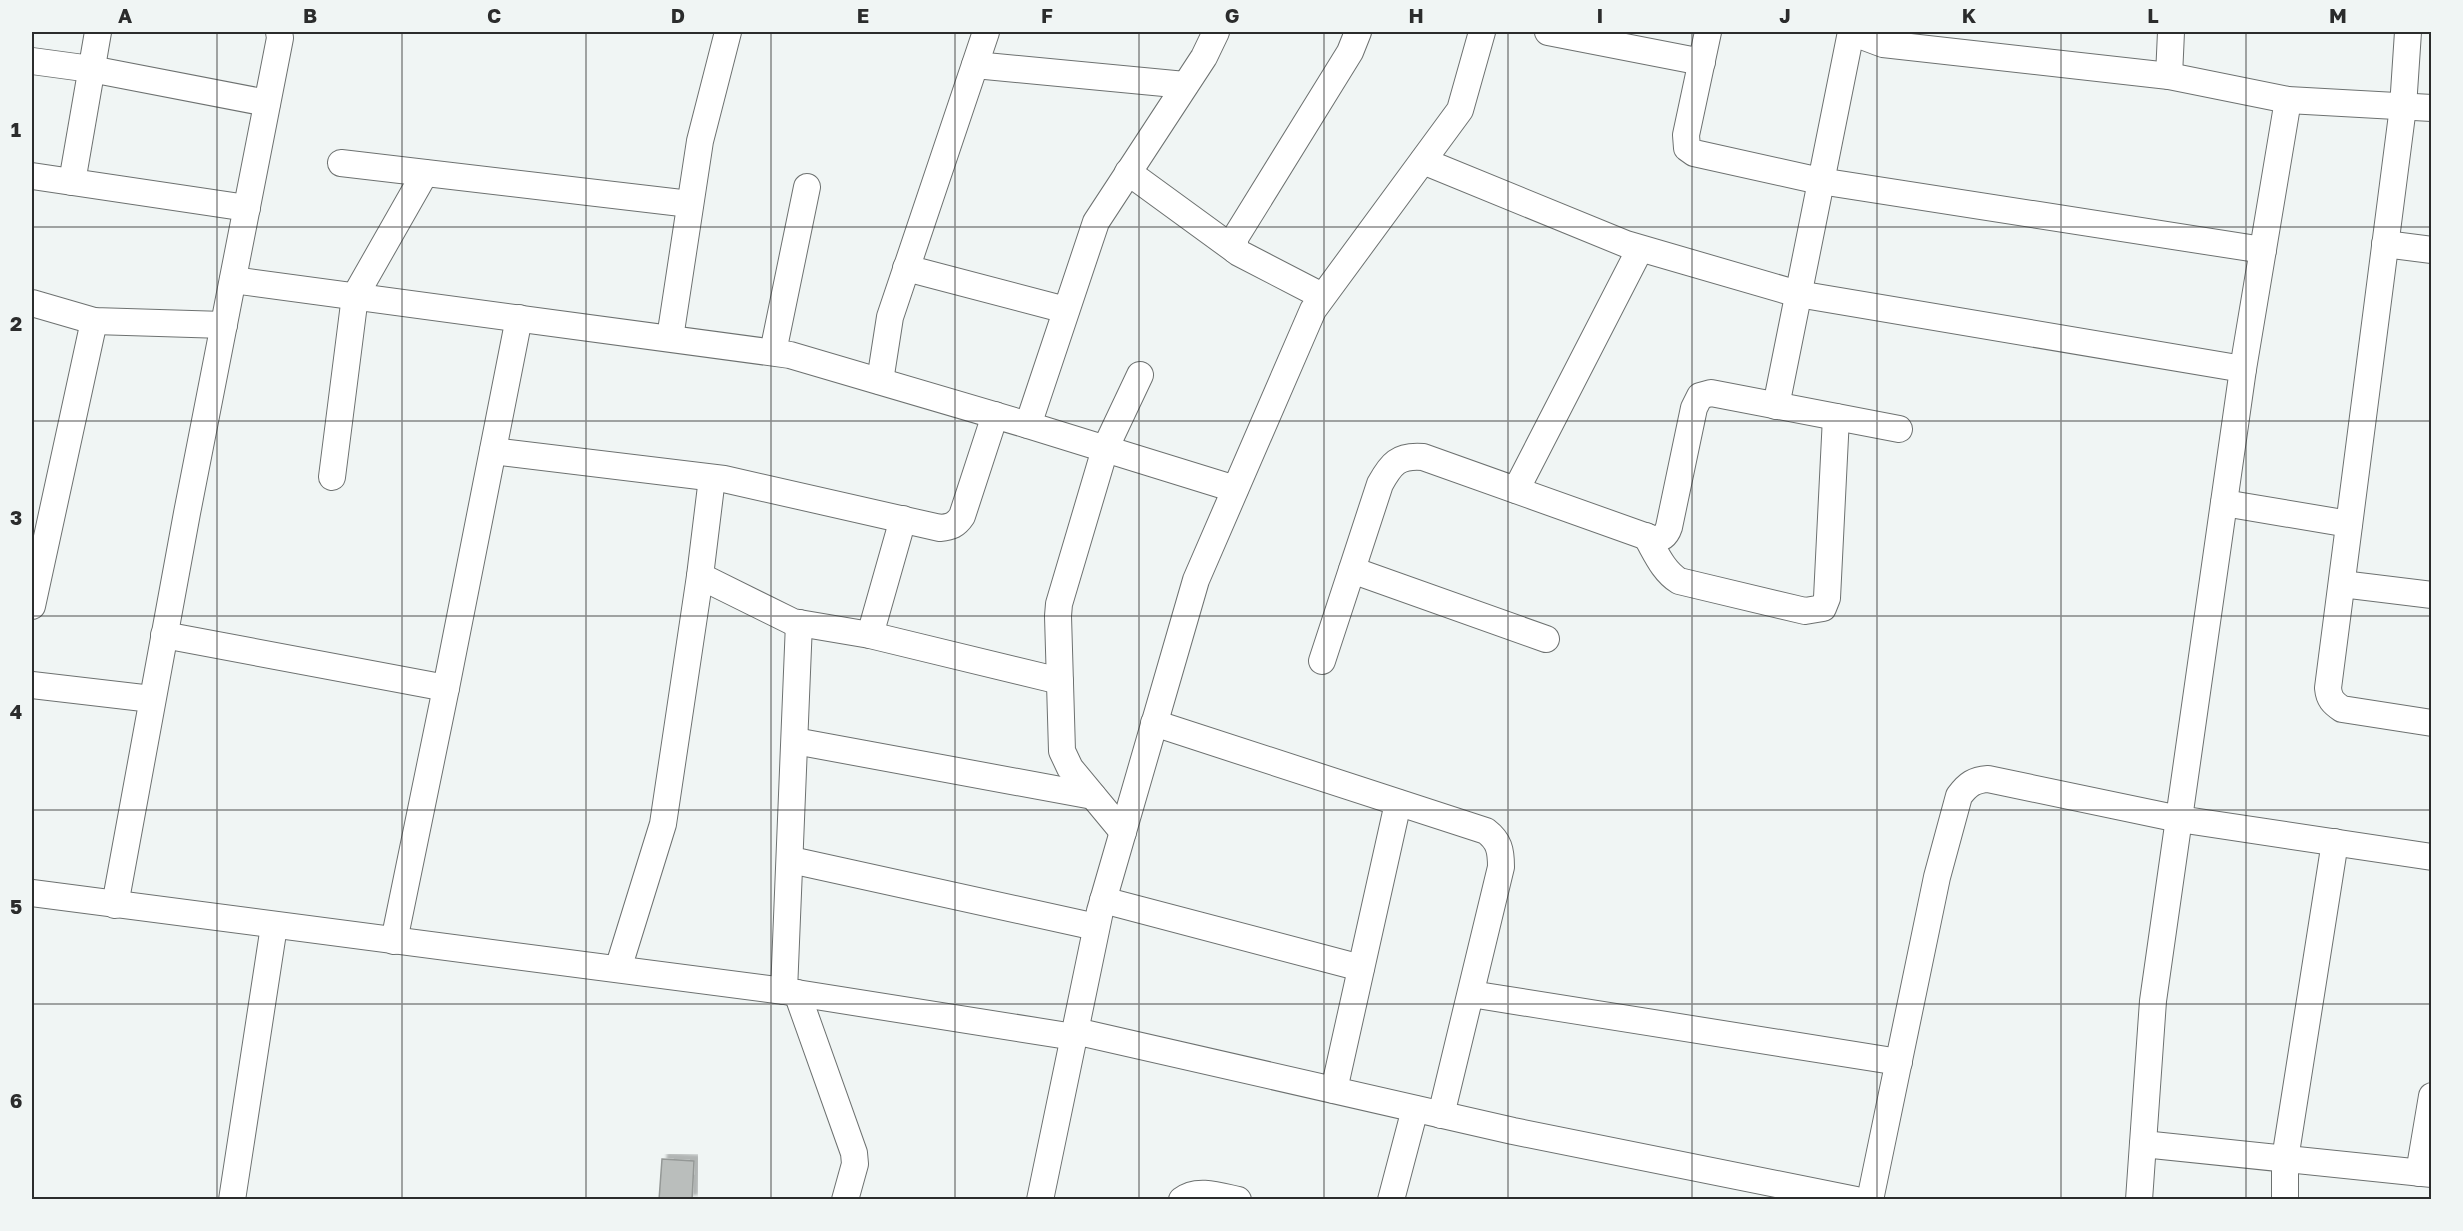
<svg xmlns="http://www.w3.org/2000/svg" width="2463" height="1231" viewBox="0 0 2463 1231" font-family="'Golos Text',sans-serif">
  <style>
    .building { fill: #babebc; stroke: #949896; stroke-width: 1.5; filter: url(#shadow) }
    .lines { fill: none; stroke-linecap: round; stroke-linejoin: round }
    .minor-casing { stroke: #6d7170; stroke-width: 28 }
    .minor { stroke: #fff; stroke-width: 26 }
    .grid { fill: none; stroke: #2b2c2c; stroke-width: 1.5; stroke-opacity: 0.55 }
    .neatline { fill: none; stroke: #2b2c2c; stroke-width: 2 }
    .grid-label { font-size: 20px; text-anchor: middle; font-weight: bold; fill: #2b2c2c }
  </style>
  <defs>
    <filter id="shadow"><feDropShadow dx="5.5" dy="-5.5" stdDeviation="1.5" flood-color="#0004"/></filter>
  </defs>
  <rect width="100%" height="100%" fill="#f0f5f4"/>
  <path class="building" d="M662 1159 694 1161 692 1200H659Z"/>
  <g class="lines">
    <g class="minor-casing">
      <g id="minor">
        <path d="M1548 32 1702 62"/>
        <path d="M1708 32 1686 135 1687 148 1694 153 1820 181 2263 250"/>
        <path d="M1851 32 1883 44 2169 76 2288 100 2432 108"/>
        <path d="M2408 32 2403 107 2328 688C2329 699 2333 703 2342 709L2432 723"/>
        <path d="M32 61 91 69 267 103"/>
        <path d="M975 65 1185 85"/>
        <path d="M2169 76 2171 32"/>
        <path d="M1423 161 1626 244 1798 294 2243 369"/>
        <path d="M341 163 690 204"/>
        <path d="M1128 172 1235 250"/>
        <path d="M32 176 247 208"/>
        <path d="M72 182 98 32"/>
        <path d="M2385 244 2432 250"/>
        <path d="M906 268 1066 310"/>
        <path d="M233 280 790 355 1028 425 1235 489"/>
        <path d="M1322 296 1239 253 1235 250V238L1350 52 1358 32"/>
        <path d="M32 303 94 321 224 325"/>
        <path d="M670 338 700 141 728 32"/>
        <path d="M773 352 807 187"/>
        <path d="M880 381 890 317 986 32"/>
        <path d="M1776 406 1851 32"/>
        <path d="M1028 425 1096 222 1204 57 1216 32"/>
        <path d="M493 451 724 479 940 528C951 527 956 525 962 516L995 415"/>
        <path d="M332 477 355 296 425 173"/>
        <path d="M1516 490 1640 249"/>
        <path d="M2224 503 2349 524"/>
        <path d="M1646 536C1656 553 1663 571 1679 581L1805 611 1823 608 1827 598 1836 417"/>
        <path d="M1352 570 1546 639"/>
        <path d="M700 576 793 622 870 635 1060 681"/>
        <path d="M2342 584 2432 595"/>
        <path d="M32 606 94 321"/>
        <path d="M164 635 446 688"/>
        <path d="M870 635 903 519"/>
        <path d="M1322 661 1380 484C1391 464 1398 455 1423 457L1653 539C1662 539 1666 536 1669 527L1694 408 1700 396 1711 393 1899 429"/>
        <path d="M32 685 152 699"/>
        <path d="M1154 723 1486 831C1499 841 1501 850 1501 867L1441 1115"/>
        <path d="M795 741 1093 796"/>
        <path d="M1123 832 1070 768 1062 751 1058 616 1059 604 1105 449 1140 375"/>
        <path d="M791 860 1096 927"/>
        <path d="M32 893 784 991 1074 1037"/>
        <path d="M1103 900 1361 968"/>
        <path d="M115 905 187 513 280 38 279 32"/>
        <path d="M394 941 446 688 519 318"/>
        <path d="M618 969 663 824 700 576 712 478"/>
        <path d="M784 991 799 623"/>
        <path d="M797 993 854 1153 855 1164 845 1200"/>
        <path d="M1471 994 1899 1062"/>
        <path d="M1075 1031 1513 1131 1856 1200"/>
        <path d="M1334 1090 1398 803"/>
        <path d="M2143 1144 2432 1174"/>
        <path d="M2419 1173 2432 1096"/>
        <path d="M232 1200 274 926"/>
        <path d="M1040 1200 1100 911 1196 580 1313 310 1460 110 1482 32"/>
        <path d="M1182 1200C1197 1188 1220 1196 1238 1200"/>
        <path d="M1391 1200 1415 1109"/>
        <path d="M1870 1200 1937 877 1959 796C1968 784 1974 780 1988 779L2179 819 2432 857"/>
        <path d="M2139 1200 2153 1001 2243 369 2288 100"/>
        <path d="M2285 1200V1159L2335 842"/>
      </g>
    </g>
    <use href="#minor" class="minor"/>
  </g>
  <path class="grid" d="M217 32V1200M402 32V1200M586 32V1200M771 32V1200M955 32V1200M1139 32V1200M1324 32V1200M1508 32V1200M1692 32V1200M1877 32V1200M2061 32V1200M2246 32V1200M32 227H2432M32 421H2432M32 616H2432M32 810H2432M32 1004H2432"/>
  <rect width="2463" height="1231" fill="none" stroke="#f0f5f4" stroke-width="66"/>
  <rect x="33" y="33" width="2397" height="1165" class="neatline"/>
  <g class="grid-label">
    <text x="125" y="23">A</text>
    <text x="310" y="23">B</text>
    <text x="494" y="23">C</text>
    <text x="678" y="23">D</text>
    <text x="863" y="23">E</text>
    <text x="1047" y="23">F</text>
    <text x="1232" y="23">G</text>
    <text x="1416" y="23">H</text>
    <text x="1600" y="23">I</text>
    <text x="1785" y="23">J</text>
    <text x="1969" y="23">K</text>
    <text x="2153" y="23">L</text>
    <text x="2338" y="23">M</text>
    <text x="16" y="137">1</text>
    <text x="16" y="331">2</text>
    <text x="16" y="525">3</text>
    <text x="16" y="719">4</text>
    <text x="16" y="914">5</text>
    <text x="16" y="1108">6</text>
  </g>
</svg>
